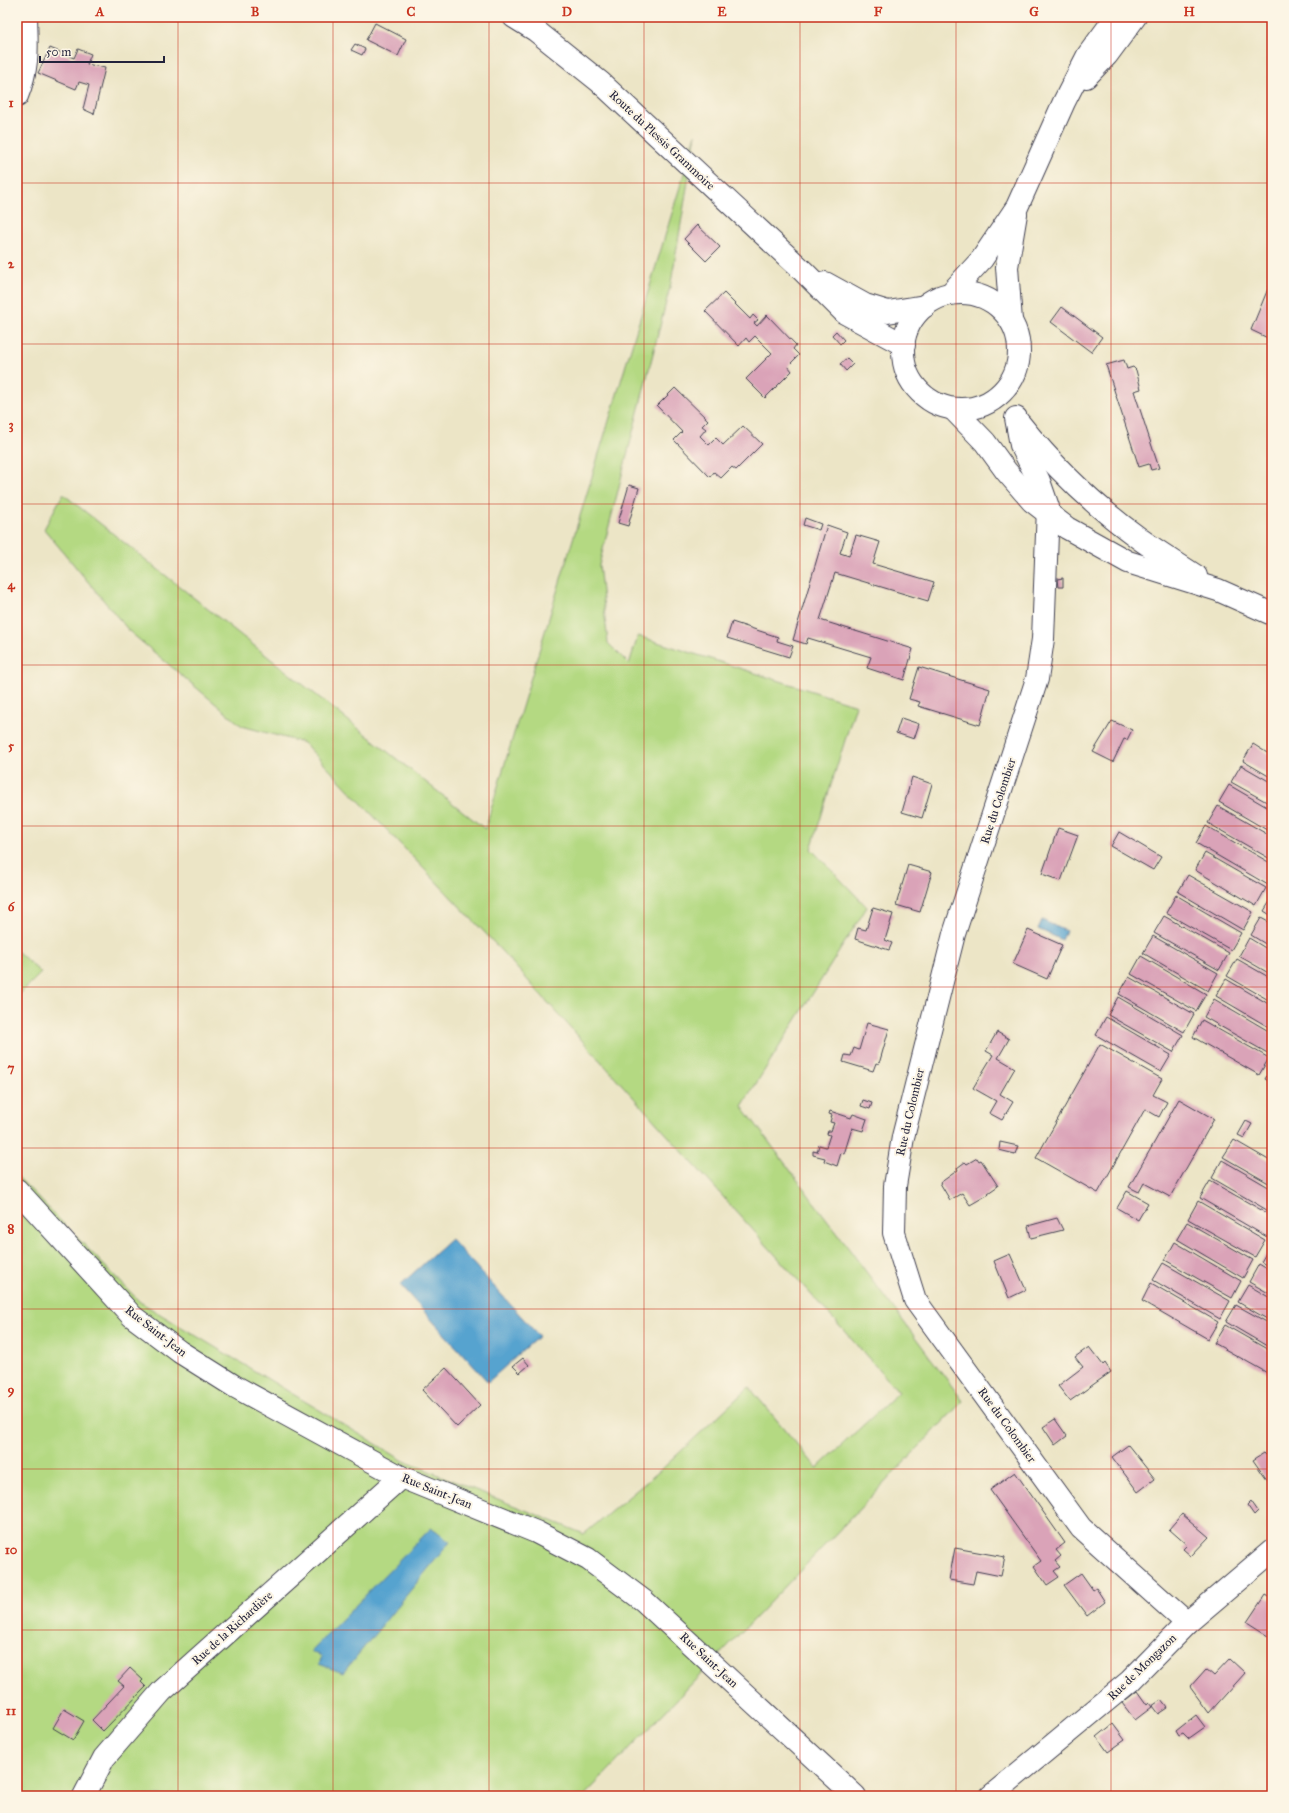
<svg xmlns="http://www.w3.org/2000/svg" width="1289" height="1813" viewBox="0 0 1289 1813" font-family="'IM FELL Great Primer',serif">
  <style>
    .green { fill: #b4d982; stroke: #6b7e5e }
    .water { fill: #56a3cf; stroke: #3c6285 }
    .building { fill: #daa3b8 }
    .lines { fill: none; stroke-linecap: round; stroke-linejoin: round }
    .minor-casing { stroke: #403f50; stroke-width: 24 }
    .minor { stroke: #fff; stroke-width: 22 }
    .grid { fill: none; stroke: #c8321e; stroke-width: 1; stroke-opacity: 0.55 }
    .labels { text-anchor: middle; dominant-baseline: central; stroke-width: 4; stroke-linejoin: round; paint-order: stroke }
    .street-label { font-size: 12px; fill: #22223b; stroke: #fcf5e5 }
    .neatline { fill: none; stroke: #c8321e; stroke-width: 1.5 }
    .grid-label { font-size: 13px; text-anchor: middle; font-weight: bold; fill: #c8321e }
  </style>
  <rect width="100%" height="100%" fill="#fcf5e5"/>
  <filter id="ink" filterUnits="userSpaceOnUse"><feTurbulence type="fractalNoise" baseFrequency=".025" numOctaves="2"/><feDisplacementMap in="SourceGraphic" scale="8" xChannelSelector="R" yChannelSelector="G"/><feConvolveMatrix kernelMatrix="1 2 1 2 8 2 1 2 1" color-interpolation-filters="sRGB"/></filter>
  <filter id="wash" filterUnits="userSpaceOnUse"><feTurbulence type="fractalNoise" baseFrequency=".012" numOctaves="4" result="noise"/><feDisplacementMap in="SourceGraphic" scale="16" xChannelSelector="R" yChannelSelector="G"/><feGaussianBlur stdDeviation="0.9" result="paint"/><feColorMatrix in="noise" values="0 0 0 0 0 0 0 0 0 0 0 0 0 0 0 0 0 1.4 0 .05"/><feComposite in="paint" operator="in"/></filter>
  <g filter="url(#wash)">
    <rect width="100%" height="100%" fill="#ece5c6"/>
    <g class="green">
      <path d="M696 134 671 283 599 565 608 643 629 664 638 636 856 705 811 849 867 907 742 1106 963 1401 584 1796H17V1176L140 1302 404 1461 584 1534 662 1469 749 1387 817 1468 899 1392 487 935 304 743 242 726 130 632 44 529 63 494 485 829Z"/>
      <path d="M17 951 41 973 17 997Z"/>
    </g>
    <g class="water">
      <path d="M1042 920 1066 931 1062 940 1038 929Z"/>
      <path d="M451 1239 539 1336 488 1382 400 1285Z"/>
      <path d="M431 1528 450 1542 343 1673 319 1664 322 1656 310 1652Z"/>
    </g>
    <g id="blocks">
      <g class="building">
        <path d="M375 23 406 39 398 56 366 40Z"/>
        <path d="M355 44 365 49 362 55 351 50Z"/>
        <path d="M50 48 74 58 78 49 91 54 87 64 105 68 94 114 83 109 89 85 79 82 76 89 38 73Z"/>
        <path d="M697 225 720 247 706 261 684 239Z"/>
        <path d="M1272 279V340L1251 330Z"/>
        <path d="M724 293 750 319 753 315 758 320 754 323 757 326 767 315 796 345 793 349 799 355 788 366 792 371 765 398 746 379 772 353 755 336 749 342 746 338 739 346 705 311Z"/>
        <path d="M1062 307 1102 337 1091 352 1051 322Z"/>
        <path d="M836 331 844 340 840 344 832 335Z"/>
        <path d="M847 358 853 364 846 371 840 364Z"/>
        <path d="M1124 360 1127 369 1133 367 1136 370 1141 389 1134 391 1159 468 1151 470 1149 464 1139 467 1106 365Z"/>
        <path d="M675 388 708 420 702 426 706 429 700 436 709 445 716 438 723 445 743 426 762 444 736 470 732 467 721 478 714 472 710 477 674 440 682 432 657 406Z"/>
        <path d="M629 485 639 488 628 526 618 523Z"/>
        <path d="M805 518 821 524 819 530 803 525Z"/>
        <path d="M827 525 847 532 840 553 849 556 856 535 880 542 873 564 934 582 928 601 835 573 820 620 913 649 904 680 867 668 871 657 808 638 806 644 793 640Z"/>
        <path d="M1063 578V587H1058L1057 579Z"/>
        <path d="M732 622 778 637 777 641 793 646 789 657 727 638Z"/>
        <path d="M919 667 990 689 980 725 918 706 920 702 909 699Z"/>
        <path d="M901 718 919 724 914 739 896 733Z"/>
        <path d="M1112 721 1132 730 1127 740 1124 739 1113 762 1093 752Z"/>
        <path d="M1253 744 1272 756V778L1243 761Z"/>
        <path d="M1241 765 1272 783V805L1231 782Z"/>
        <path d="M912 777 932 784 922 818 902 812Z"/>
        <path d="M1229 785 1272 810V833L1219 802Z"/>
        <path d="M1218 806 1272 837V860L1208 823Z"/>
        <path d="M1206 826 1272 864V879L1268 885 1196 843Z"/>
        <path d="M1058 828 1078 835 1061 881 1042 874Z"/>
        <path d="M1119 832 1161 857 1153 870 1111 846Z"/>
        <path d="M1205 853 1266 888 1256 906 1195 870Z"/>
        <path d="M908 865 932 872 920 912 896 905Z"/>
        <path d="M1188 875 1253 912 1243 930 1178 892Z"/>
        <path d="M1176 895 1241 933 1231 950 1166 913Z"/>
        <path d="M1272 898V916L1264 911Z"/>
        <path d="M873 908 893 914 885 940 892 943 889 950 855 939 858 928 866 930Z"/>
        <path d="M1164 916 1229 953 1219 970 1154 933Z"/>
        <path d="M1261 918 1272 924V948L1251 935Z"/>
        <path d="M1028 930 1062 945 1047 979 1013 964Z"/>
        <path d="M1153 936 1218 973 1208 991 1143 953Z"/>
        <path d="M1249 938 1272 952V975L1239 956Z"/>
        <path d="M1141 956 1206 994 1196 1011 1131 974Z"/>
        <path d="M1237 959 1272 979V1002L1227 976Z"/>
        <path d="M1129 977 1194 1014 1184 1032 1119 994Z"/>
        <path d="M1226 979 1272 1006V1029L1216 996Z"/>
        <path d="M1118 997 1183 1035 1173 1052 1108 1015Z"/>
        <path d="M1214 999 1272 1033 1271 1055 1204 1017Z"/>
        <path d="M1106 1017 1171 1055 1161 1072 1096 1035Z"/>
        <path d="M1202 1020 1269 1058 1259 1075 1193 1037Z"/>
        <path d="M867 1023 889 1029 879 1064 876 1063 873 1071 843 1062 845 1055 851 1056 854 1048 859 1050Z"/>
        <path d="M997 1032 1009 1039 998 1058 1015 1068 1000 1094 1013 1102 1002 1120 989 1113 996 1101 973 1088 993 1055 986 1051Z"/>
        <path d="M1100 1044 1162 1079 1153 1095 1167 1102 1159 1117 1145 1109 1098 1193 1036 1158Z"/>
        <path d="M1272 1067V1083L1265 1079Z"/>
        <path d="M1179 1099 1214 1119 1170 1197 1144 1183 1139 1192 1129 1187Z"/>
        <path d="M863 1100 872 1103 870 1109 861 1106Z"/>
        <path d="M830 1111 851 1118 853 1114 867 1119 863 1131 852 1128 844 1154 841 1153 837 1166 824 1161 825 1158 813 1155V1151L817 1152 819 1145 826 1147 830 1135 827 1134 828 1131H831L834 1123 830 1122 832 1115 829 1114Z"/>
        <path d="M1246 1121 1252 1124 1244 1138 1238 1135Z"/>
        <path d="M1234 1140 1272 1162V1185L1223 1157Z"/>
        <path d="M1000 1142 1018 1146 1015 1154 999 1150Z"/>
        <path d="M977 1158 979 1161 981 1160 998 1186 988 1193 989 1194 970 1205 962 1193 950 1200 940 1183 958 1170 957 1168 965 1162 967 1164Z"/>
        <path d="M1222 1160 1272 1189V1213L1212 1178Z"/>
        <path d="M1210 1181 1272 1216V1227L1267 1237 1200 1198Z"/>
        <path d="M1127 1191 1148 1203 1138 1220 1117 1208Z"/>
        <path d="M1198 1201 1265 1240 1255 1257 1188 1219Z"/>
        <path d="M1057 1218 1063 1230 1031 1238 1028 1226Z"/>
        <path d="M1187 1222 1253 1260 1243 1278 1177 1239Z"/>
        <path d="M1175 1242 1241 1281 1232 1298 1165 1260Z"/>
        <path d="M1271 1244 1272 1245V1268L1261 1262Z"/>
        <path d="M1010 1254 1026 1290 1009 1298 994 1261Z"/>
        <path d="M1163 1263 1230 1301 1220 1319 1153 1280Z"/>
        <path d="M1259 1264 1272 1272V1295L1249 1282Z"/>
        <path d="M1151 1283 1218 1322 1208 1339 1142 1301Z"/>
        <path d="M1248 1285 1272 1299V1322L1238 1302Z"/>
        <path d="M1236 1305 1272 1325V1349L1226 1322Z"/>
        <path d="M1225 1325 1272 1352 1271 1375 1214 1343Z"/>
        <path d="M1089 1347 1103 1365 1105 1363 1111 1372 1070 1401 1058 1386 1083 1367 1075 1357Z"/>
        <path d="M523 1358 529 1365 520 1373 513 1366Z"/>
        <path d="M446 1368 480 1405 457 1427 422 1390Z"/>
        <path d="M1055 1419 1067 1436 1055 1445 1043 1427Z"/>
        <path d="M1128 1445 1155 1479 1138 1492 1112 1457Z"/>
        <path d="M1272 1451V1483L1270 1484 1253 1460 1264 1453 1266 1455Z"/>
        <path d="M1015 1472 1065 1543 1056 1550 1061 1556 1055 1561 1060 1567 1054 1571 1059 1577 1047 1585 1034 1566 1041 1561 990 1490Z"/>
        <path d="M1251 1501 1258 1511 1254 1515 1247 1505Z"/>
        <path d="M1182 1514 1209 1537 1191 1556 1183 1549 1187 1545 1169 1529Z"/>
        <path d="M955 1548 1005 1557 1001 1576 976 1571 973 1584 949 1580Z"/>
        <path d="M1081 1573 1093 1590 1096 1588 1105 1602 1087 1616 1064 1585Z"/>
        <path d="M1265 1595 1272 1599V1638L1247 1622Z"/>
        <path d="M1230 1659 1245 1673 1209 1713 1190 1687 1206 1669 1214 1676Z"/>
        <path d="M130 1668 143 1680 141 1682 146 1687 103 1731 92 1720 124 1686 118 1681Z"/>
        <path d="M1137 1691 1147 1705 1149 1703 1152 1707 1135 1720 1122 1703Z"/>
        <path d="M1161 1700 1167 1708 1158 1714 1152 1706Z"/>
        <path d="M64 1709 84 1721 73 1740 53 1728Z"/>
        <path d="M1196 1715 1205 1727 1188 1739 1183 1734 1179 1736 1176 1731Z"/>
        <path d="M1113 1724 1125 1740 1108 1752 1097 1737Z"/>
      </g>
    </g>
  </g>
  <g filter="url(#ink)">
    <use href="#blocks" fill-opacity="0" stroke="#403f50" stroke-width="1"/>
    <g class="lines">
      <g class="minor-casing">
        <g id="minor">
          <path d="M514 17 535 30 600 82 803 271 845 313 904 345"/>
          <path d="M1086 77 1107 55 1135 17"/>
          <path d="M17 96C29 66 27 48 26 17"/>
          <path d="M825 283 865 305 888 312 925 306"/>
          <circle cx="961" cy="351" r="58"/>
          <path d="M950 294 982 259 1017 207 1064 102 1088 55 1116 17"/>
          <path d="M1011 321 1007 267 1016 214"/>
          <path d="M953 409 985 442 1006 471 1032 501 1067 528 1128 562 1218 590 1272 614"/>
          <path d="M1016 418 1021 445 1039 481 1048 507 1043 639 1037 679 954 934 903 1137 895 1186 894 1233 915 1300 1081 1528 1187 1623"/>
          <path d="M1020 424C1054 467 1096 507 1140 539 1158 552 1178 564 1196 576"/>
          <path d="M17 1190 132 1316 180 1352 234 1386 401 1477 536 1532 588 1559 644 1601 855 1796"/>
          <path d="M84 1796 104 1758 162 1691 401 1477"/>
          <path d="M991 1796 1130 1681 1187 1623 1272 1551"/>
        </g>
      </g>
      <use href="#minor" class="minor"/>
    </g>
  </g>
  <path class="grid" d="M178 17V1796M333 17V1796M489 17V1796M644 17V1796M800 17V1796M956 17V1796M1111 17V1796M17 183H1272M17 344H1272M17 504H1272M17 665H1272M17 826H1272M17 987H1272M17 1148H1272M17 1309H1272M17 1469H1272M17 1630H1272"/>
  <g class="labels">
    <g class="street-label">
      <text transform="translate(662 140) rotate(43)">Route du Plessis Grammoire</text>
      <text transform="translate(998 801) rotate(-72)">Rue du Colombier</text>
      <text transform="translate(910 1112) rotate(-77)">Rue du Colombier</text>
      <text transform="translate(156 1331) rotate(38)">Rue Saint-Jean</text>
      <text transform="translate(1007 1425) rotate(54)">Rue du Colombier</text>
      <text transform="translate(437 1491) rotate(22)">Rue Saint-Jean</text>
      <text transform="translate(232 1628) rotate(-42)">Rue de la Richardière</text>
      <text transform="translate(709 1660) rotate(43)">Rue Saint-Jean</text>
      <text transform="translate(1142 1667) rotate(-44)">Rue de Mongazon</text>
    </g>
  </g>
  <rect width="1289" height="1813" fill="none" stroke="#fcf5e5" stroke-width="44"/>
  <path d="M40 56v6h124v-6" fill="none" stroke="#22223b" stroke-width="2"/>
  <text x="46" y="56" font-size="12" fill="#22223b" stroke="#fcf5e5" stroke-width="3" paint-order="stroke">50 m</text>
  <rect x="22" y="22" width="1245" height="1769" class="neatline"/>
  <g class="grid-label">
    <text x="100" y="16">A</text>
    <text x="255" y="16">B</text>
    <text x="411" y="16">C</text>
    <text x="567" y="16">D</text>
    <text x="722" y="16">E</text>
    <text x="878" y="16">F</text>
    <text x="1034" y="16">G</text>
    <text x="1189" y="16">H</text>
    <text x="11" y="107">1</text>
    <text x="11" y="268">2</text>
    <text x="11" y="429">3</text>
    <text x="11" y="589">4</text>
    <text x="11" y="750">5</text>
    <text x="11" y="911">6</text>
    <text x="11" y="1072">7</text>
    <text x="11" y="1233">8</text>
    <text x="11" y="1394">9</text>
    <text x="11" y="1554">10</text>
    <text x="11" y="1715">11</text>
  </g>
</svg>
